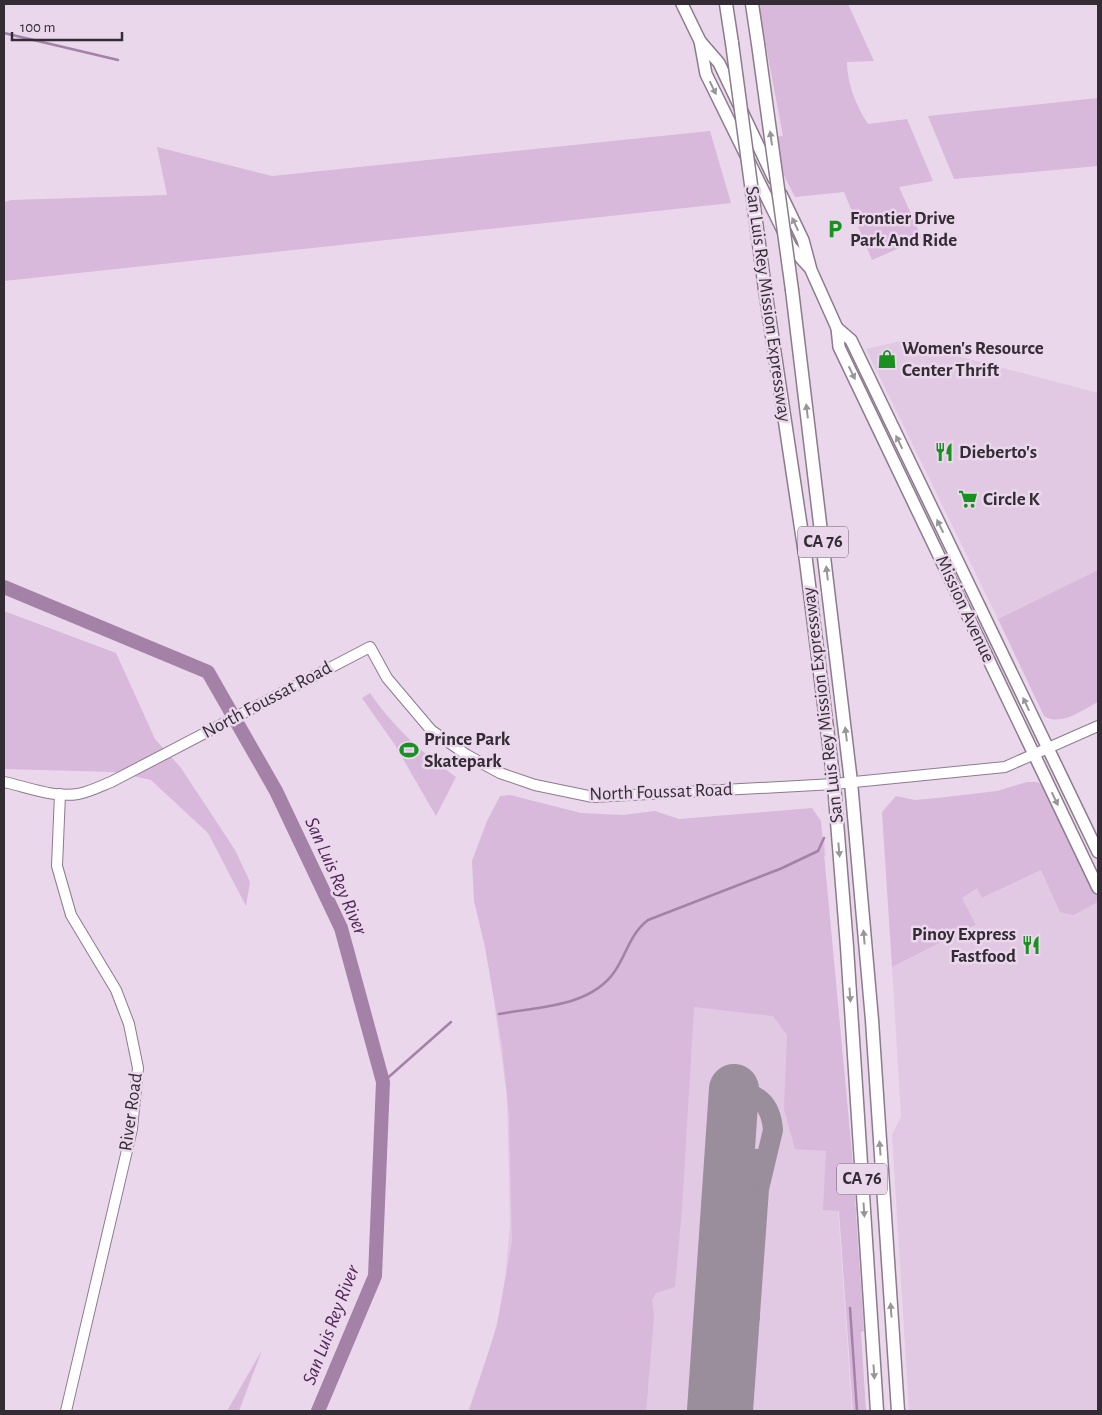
<svg xmlns="http://www.w3.org/2000/svg" width="1102" height="1415" viewBox="0 0 1102 1415" font-family="'Alegreya Sans',sans-serif">
  <style>
    .built { fill: #e1c8e3 }
    .green { fill: #d8b8db }
    .lines { fill: none; stroke-linecap: round; stroke-linejoin: round }
    .stream { stroke: #a481a7; stroke-width: 2.5 }
    .river { stroke: #a481a7; stroke-width: 14 }
    .taxiway { stroke: #9a8d9c; stroke-width: 20 }
    .runway { stroke: #9a8d9c; stroke-width: 50 }
    .secondary-casing { stroke: #8c7a8d; stroke-width: 12 }
    .primary-casing { stroke: #8c7a8d; stroke-width: 14 }
    .highway-casing { stroke: #8c7a8d; stroke-width: 15 }
    .secondary { stroke: #fff; stroke-width: 10 }
    .primary { stroke: #fff; stroke-width: 11 }
    .highway { stroke: #fff; stroke-width: 12 }
    .highway-bridge-casing { stroke: #8c7a8d; stroke-width: 15; stroke-linecap: butt }
    .highway-bridge { stroke: #fff; stroke-width: 12 }
    .oneway { fill: #99969a }
    .labels { text-anchor: middle; dominant-baseline: central; stroke-width: 5; stroke-linejoin: round; paint-order: stroke }
    .shield { fill: #ead7ec; stroke: #6a5f6b; stroke-width: 1 }
    .shield-label { font-size: 18px; font-weight: bold; fill: #332c34 }
    .poi-label { font-size: 19px; font-weight: bold; fill: #332c34; stroke: #ead7ec; text-anchor: start }
    .street-label { font-size: 19px; fill: #332c34; stroke: #ead7ec }
    .water-label { font-size: 20px; font-style: italic; fill: #532658; stroke: #ead7ec }
  </style>
  <rect width="100%" height="100%" fill="#ead7ec"/>
  <g class="built">
    <path d="M901 341 1098 393V570L998 619 866 349Z"/>
    <path d="M812 836 824 837 826 855 814 864 852 1411H468L489 1352 498 1318 505 1279 510 1225 507 1097 495 1009Z"/>
    <path d="M1041 870 1074 915 1098 902V1411H909L892 1135 901 1117 892 967 976 926 962 898 977 888 983 898Z"/>
  </g>
  <g class="green">
    <path d="M758 4H848L874 61 847 62C847 83 856 106 868 124L907 119 933 181 899 187 922 238 872 260 844 192 795 197 765 138 783 136Z"/>
    <path d="M1098 98V166L954 179 928 116Z"/>
    <path d="M710 131 731 203 4 281V202L12 200 167 195 157 147 272 176Z"/>
    <path d="M1098 570V702C1082 710 1061 727 1044 716L998 619Z"/>
    <path d="M4 611 116 653 155 739 181 768 235 850 250 882 246 906 208 833 151 780 115 772 4 769Z"/>
    <path d="M370 693C393 727 422 753 456 777L436 816 395 745 362 698Z"/>
    <path d="M1027 782H1037L1044 786 1098 897V902L1074 915 1060 912 1041 870 982 898 977 888 962 898 976 925 892 967 882 812 896 796 915 800 937 798 997 791Z"/>
    <path d="M510 795 581 813 623 815 655 811 679 819 812 808 821 821 852 1154 864 1331 861 1332 866 1411H853L839 1211 823 1210 826 1151 795 1149 784 1109 787 1035 773 1016 694 1007 682 1209 675 1287 656 1293 652 1300 654 1315 646 1411H469L497 1326 512 1241 509 1115 502 1046 485 947 474 901 472 861 487 821 500 796Z"/>
    <path d="M262 1350 239 1411H227Z"/>
  </g>
  <g class="lines">
    <g class="stream">
      <path d="M4 33 118 60"/>
      <path d="M499 1014C538 1007 591 1007 615 971 627 953 630 934 648 920L780 869 818 851 824 838"/>
      <path d="M383 1082 451 1022"/>
      <path d="M850 1308 857 1411"/>
    </g>
    <path class="river" d="M4 587 208 672 276 791 341 928 383 1082 375 1276 318 1411"/>
    <g class="taxiway">
      <path d="M734 1089C759 1094 771 1104 773 1130L759 1189 743 1411"/>
      <path d="M730 1157 757 1159 760 1164V1177"/>
      <path d="M719 1311 722 1321 729 1327 744 1326 750 1318"/>
    </g>
    <path class="runway" d="M712 1411 734 1089"/>
    <g class="secondary-casing">
      <g id="secondary">
        <path d="M4 782C27 787 54 798 78 794 89 792 101 786 111 782L370 647 387 678 431 730 467 755 500 773 535 785 593 797 834 784 1005 767 1098 726"/>
        <path d="M60 794 57 866 71 915 116 990 129 1024 138 1068 132 1129 66 1411"/>
      </g>
    </g>
    <g class="primary-casing">
      <g id="primary">
        <path d="M682 4 700 41 706 74 791 247 809 267"/>
        <path d="M700 41 719 63 774 179"/>
        <path d="M781 194 803 240 811 270 837 328 839 347 1098 888"/>
        <path d="M837 328 851 340 1098 852"/>
      </g>
    </g>
    <g class="highway-casing">
      <g id="highway">
        <path d="M726 4 732 43"/>
        <path d="M752 4 758 44"/>
        <path d="M765 289 806 561 834 784 847 947 877 1411"/>
        <path d="M792 290 851 782 872 1020 898 1411"/>
      </g>
    </g>
    <use href="#secondary" class="secondary"/>
    <use href="#primary" class="primary"/>
    <use href="#highway" class="highway"/>
    <g class="highway-bridge-casing">
      <g id="highway-bridge">
        <path d="M732 43 765 289"/>
        <path d="M758 44 792 290"/>
      </g>
    </g>
    <use href="#highway-bridge" class="highway-bridge"/>
  </g>
  <defs><path id="oneway-solid" d="M-6-.8H1V-3.2L6.5 0L1 3.2V.8H-6Z" transform="scale(1.25)"/></defs>
  <g class="oneway">
    <use href="#oneway-solid" transform="translate(713 88) rotate(64)"/>
    <use href="#oneway-solid" transform="translate(771 138) rotate(-98)"/>
    <use href="#oneway-solid" transform="translate(795 224) rotate(-115)"/>
    <use href="#oneway-solid" transform="translate(852 373) rotate(64)"/>
    <use href="#oneway-solid" transform="translate(807 411) rotate(-97)"/>
    <use href="#oneway-solid" transform="translate(899 442) rotate(-116)"/>
    <use href="#oneway-solid" transform="translate(940 526) rotate(-116)"/>
    <use href="#oneway-solid" transform="translate(827 573) rotate(-97)"/>
    <use href="#oneway-solid" transform="translate(1026 704) rotate(-115)"/>
    <use href="#oneway-solid" transform="translate(846 734) rotate(-97)"/>
    <use href="#oneway-solid" transform="translate(1055 799) rotate(64)"/>
    <use href="#oneway-solid" transform="translate(839 850) rotate(85)"/>
    <use href="#oneway-solid" transform="translate(864 937) rotate(-95)"/>
    <use href="#oneway-solid" transform="translate(850 995) rotate(86)"/>
    <use href="#oneway-solid" transform="translate(880 1148) rotate(-94)"/>
    <use href="#oneway-solid" transform="translate(864 1210) rotate(86)"/>
    <use href="#oneway-solid" transform="translate(891 1310) rotate(-94)"/>
    <use href="#oneway-solid" transform="translate(874 1372) rotate(86)"/>
  </g>
  <defs>
    <g id="parking-bare" transform="scale(1.5)"><path d="M-3.5-5.5H1a3.5 3.5 0 0 1 0 7H-1V5.5H-3.5ZM-1-3.4V-.6H.8a1.4 1.4 0 0 0 0-2.8Z" fill="#18911f" stroke="#ead7ec" stroke-width="2.5" paint-order="stroke"/></g>
    <g id="shop-bare" transform="scale(1.5)"><path d="M-5-2.5h2.3a2.7 3.5 0 0 1 5.4 0H5L5.5 6h-11ZM-1.5-2.5h3a1.5 2.3 0 0 0-3 0Z" fill="#18911f" stroke="#ead7ec" stroke-width="2.5" paint-order="stroke"/></g>
    <g id="restaurant-bare" transform="scale(1.5)"><path d="M-5-6h1v4h1v-4h1v4h1v-4h1v5L-1.5 .5V6h-2V.5L-5-1ZM5-6V6H3V1.5H1.5Q1.5-4 5-6Z" fill="#18911f" stroke="#ead7ec" stroke-width="2.5" paint-order="stroke"/></g>
    <g id="supermarket-bare" transform="scale(1.5)"><path d="M-6-5.5h2.5l.6 2H6L4.5 2H-2.5L-4.4-4H-6ZM-1.5 3.2a1.3 1.3 0 1 0 .1 0ZM3 3.2a1.3 1.3 0 1 0 .1 0Z" fill="#18911f" stroke="#ead7ec" stroke-width="2.5" paint-order="stroke"/></g>
    <g id="stadium-bare" transform="scale(1.5)"><path d="M0-5a6.5 5 0 1 0 0 10a6.5 5 0 1 0 0-10ZM-3.5-1.8h7v3.6h-7Z" fill="#18911f" stroke="#ead7ec" stroke-width="2.5" paint-order="stroke"/></g>
  </defs>
  <g fill-rule="evenodd">
    <use href="#parking-bare" x="835" y="229"/>
    <use href="#shop-bare" x="887" y="359"/>
    <use href="#restaurant-bare" x="944" y="452"/>
    <use href="#supermarket-bare" x="968" y="499"/>
    <use href="#stadium-bare" x="409" y="750"/>
    <use href="#restaurant-bare" x="1031" y="945"/>
  </g>
  <g class="labels">
    <g class="shield">
      <rect x="798" y="526.5" width="50" height="31" rx="4"/>
      <rect x="837" y="1163.5" width="50" height="31" rx="4"/>
    </g>
    <g class="shield-label">
      <text x="823" y="542">CA 76</text>
      <text x="862" y="1179">CA 76</text>
    </g>
    <g class="poi-label">
      <text x="850" y="218">Frontier Drive<tspan x="850" dy="22">Park And Ride</tspan></text>
      <text x="902" y="348">Women's Resource<tspan x="902" dy="22">Center Thrift</tspan></text>
      <text x="959" y="452">Dieberto's</text>
      <text x="983" y="499">Circle K</text>
      <text x="424" y="739">Prince Park<tspan x="424" dy="22">Skatepark</tspan></text>
      <text x="1016" y="934" text-anchor="end">Pinoy Express<tspan x="1016" dy="22">Fastfood</tspan></text>
    </g>
    <g class="street-label">
      <text transform="translate(768 304) rotate(82)">San Luis Rey Mission Expressway</text>
      <text transform="translate(965 609) rotate(65)">Mission Avenue</text>
      <text transform="translate(267 700) rotate(-28)">North Foussat Road</text>
      <text transform="translate(823 705) rotate(-97)">San Luis Rey Mission Expressway</text>
      <text transform="translate(661 792) rotate(-2)">North Foussat Road</text>
      <text transform="translate(131 1112) rotate(-82)">River Road</text>
    </g>
    <g class="water-label">
      <text transform="translate(336 876) rotate(66)">San Luis Rey River</text>
      <text transform="translate(331 1325) rotate(-69)">San Luis Rey River</text>
    </g>
  </g>
  <rect width="1102" height="1415" fill="none" stroke="#332c34" stroke-width="10"/>
  <path d="M12 32v8h110v-8" fill="none" stroke="#332c34" stroke-width="2.5"/>
  <text x="20" y="32" font-size="15" fill="#332c34" stroke="#ead7ec" stroke-width="4" paint-order="stroke">100 m</text>
</svg>
